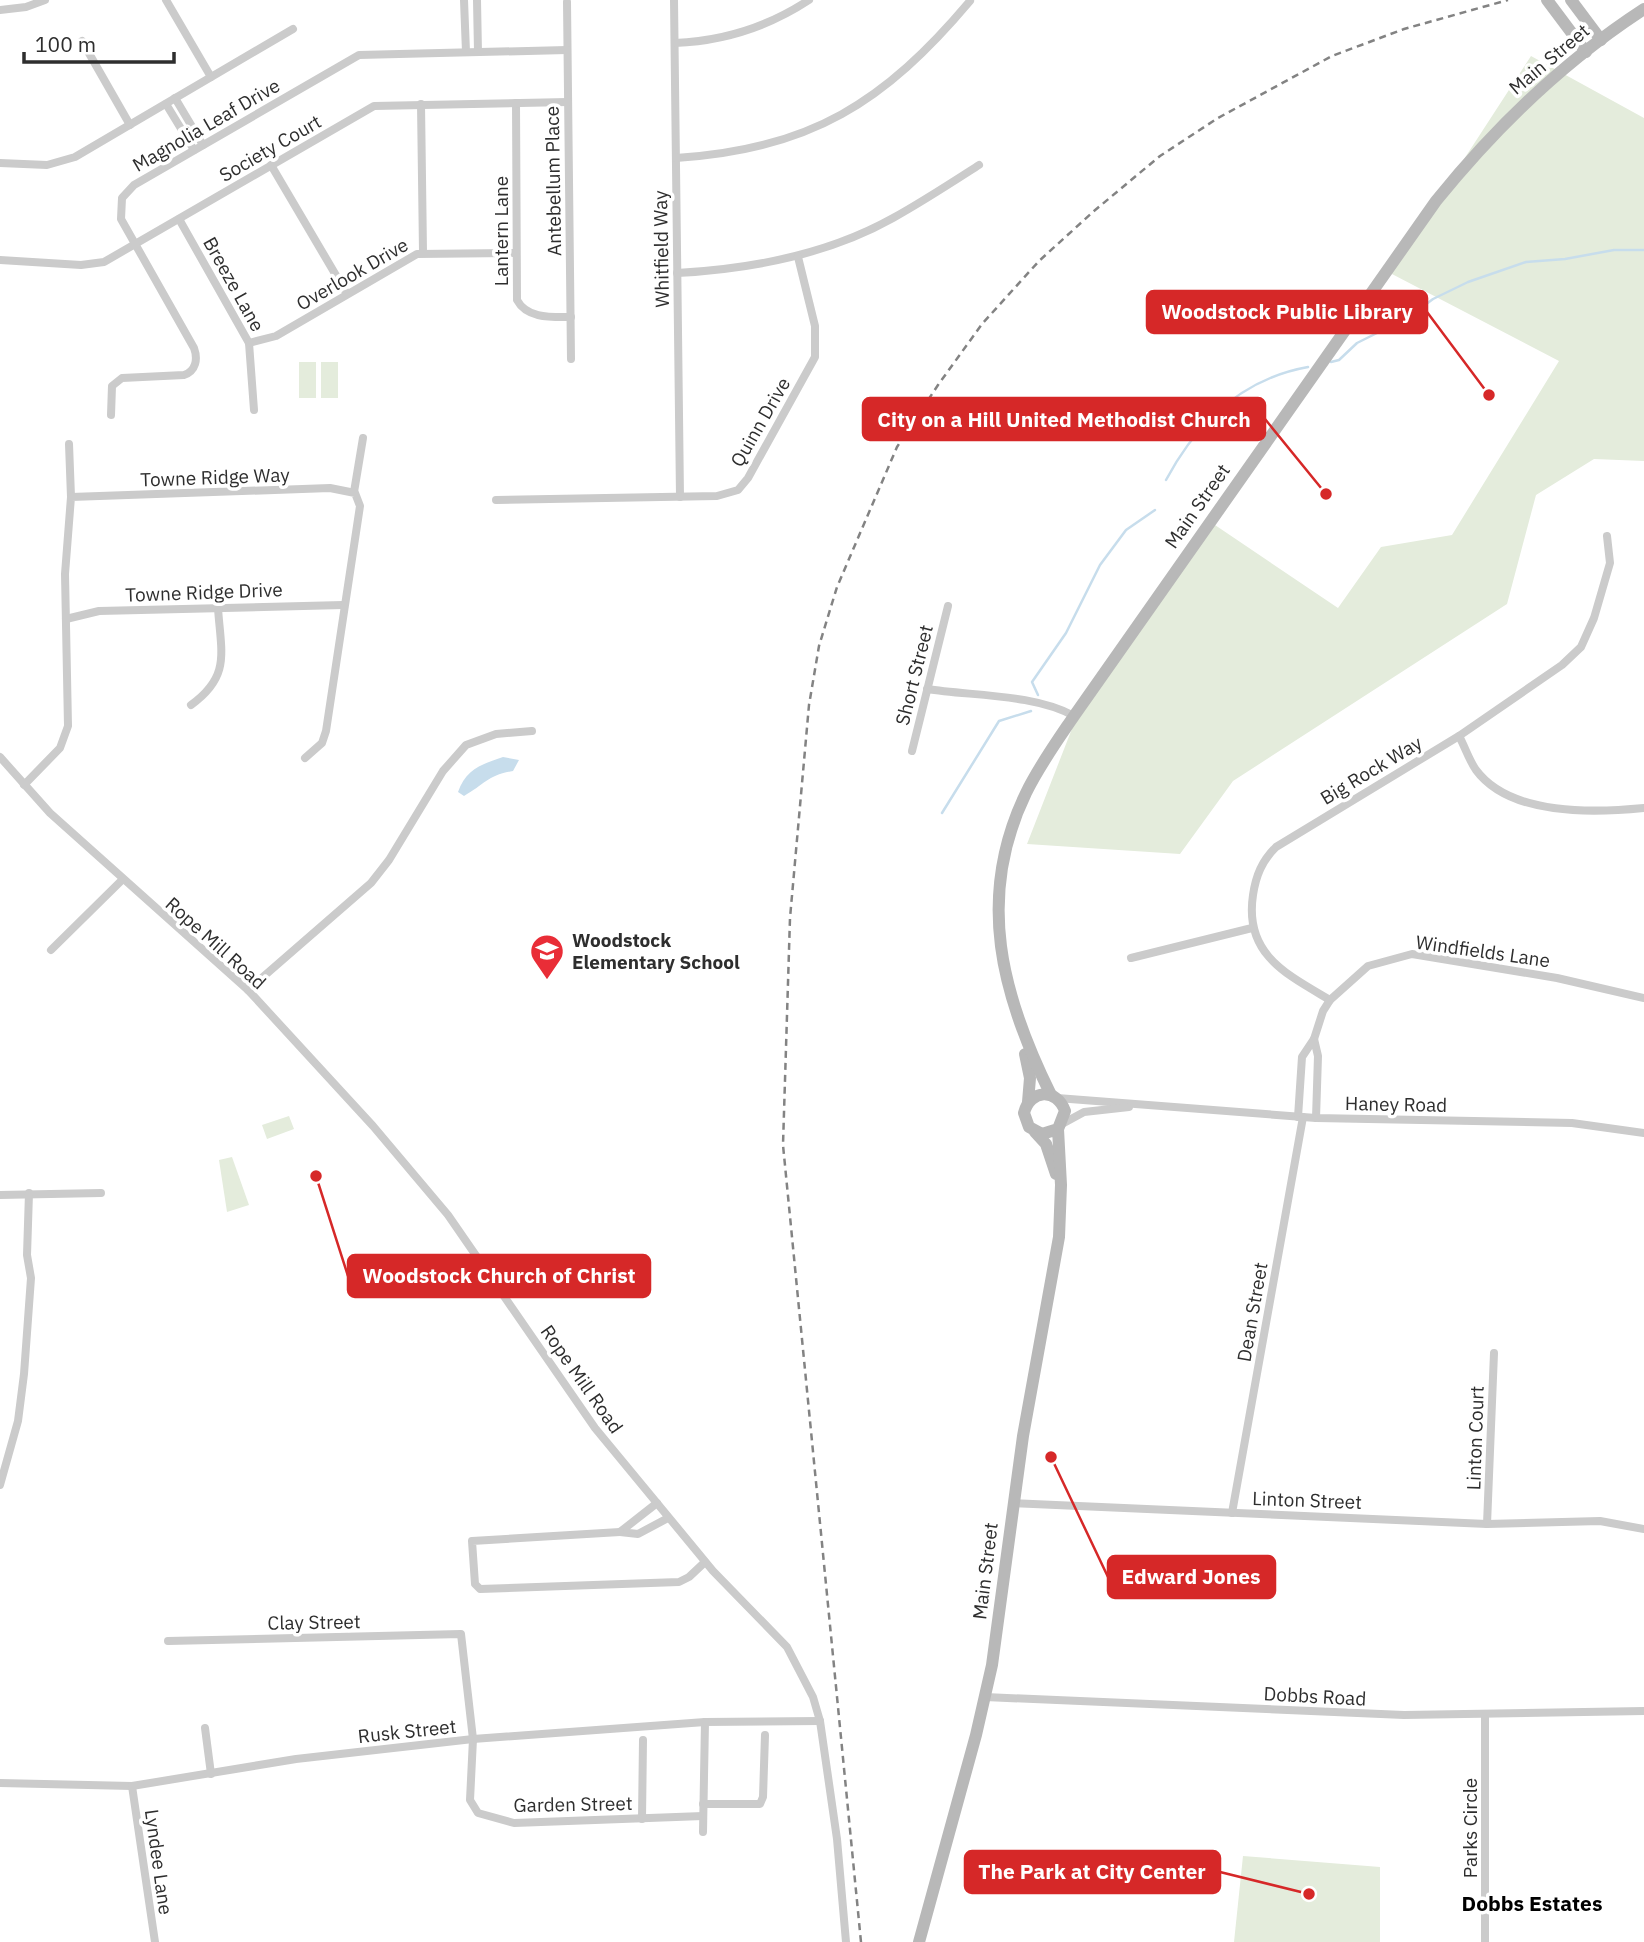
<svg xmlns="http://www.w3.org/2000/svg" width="1644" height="1942" viewBox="0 0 1644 1942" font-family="'IBM Plex Sans',sans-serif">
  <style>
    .green { fill: #e4ecdc }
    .water { fill: #c7ddec }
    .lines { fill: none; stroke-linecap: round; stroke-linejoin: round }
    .stream { stroke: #c7ddec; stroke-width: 2.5 }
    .street { stroke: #cbcbcb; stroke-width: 8 }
    .secondary { stroke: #b8b8b8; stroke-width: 12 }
    .rail { stroke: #838383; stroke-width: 2.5; stroke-dasharray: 7 5; stroke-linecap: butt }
    .labels { text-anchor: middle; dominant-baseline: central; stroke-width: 7; stroke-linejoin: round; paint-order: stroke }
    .street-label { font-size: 19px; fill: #2e2e2e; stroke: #fff }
    .poi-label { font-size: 19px; font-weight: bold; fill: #2e2e2e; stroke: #fff; text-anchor: start }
    .neighbourhood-label { font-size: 21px; font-weight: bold; fill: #000; stroke: #fff }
    .leader { fill: none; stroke: #d62828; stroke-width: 2.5 }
    .callout-dot { fill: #d62828; stroke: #fff; stroke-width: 2.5 }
    .callout { fill: #d62828; stroke: #d62828; stroke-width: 2.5 }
    .callout-label { font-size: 21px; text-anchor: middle; font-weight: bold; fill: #fff }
  </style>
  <rect width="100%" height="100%" fill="#fff"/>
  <g class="green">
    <path d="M1531 56 1644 118V461L1594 459 1536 495 1507 604 1233 781 1180 854 1027 844 1075 721 1212 523 1338 608 1381 547 1452 535 1559 361 1390 273Z"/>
    <rect x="299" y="362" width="17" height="36"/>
    <rect x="321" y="362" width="17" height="36"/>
    <path d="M289 1116 294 1129 267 1139 262 1125Z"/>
    <path d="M232 1157 249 1205 227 1212 219 1160Z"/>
    <path d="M1243 1856 1380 1867V1942H1234Z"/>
  </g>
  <path class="water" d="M503 757 519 760 513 771C488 775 485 784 464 796L458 792C466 769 482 764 503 757Z"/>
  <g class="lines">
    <g class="stream">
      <path d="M1331 362 1339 360 1357 343 1409 317 1433 299 1468 282 1526 262 1565 259 1614 250H1644"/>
      <path d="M1166 480C1197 422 1241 379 1308 367"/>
      <path d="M1038 695 1032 682 1066 633 1100 565 1126 530 1155 510"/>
      <path d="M942 813 999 721 1031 711"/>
    </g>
    <g class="street">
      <path d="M166 0 211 77"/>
      <path d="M464 0 466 52"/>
      <path d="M477 0 478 52"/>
      <path d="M674 0 680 497"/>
      <path d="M567 2 571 359"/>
      <path d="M0 10 26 7 45 0"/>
      <path d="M82 41 130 125"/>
      <path d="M675 43C724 41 768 27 809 0"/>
      <path d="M175 98 203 145"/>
      <path d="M516 103 517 300C527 319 552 317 571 317"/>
      <path d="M166 104 194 150"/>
      <path d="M421 104 423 252"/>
      <path d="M676 158C810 150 885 102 970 1"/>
      <path d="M0 163 47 165 75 157 293 29"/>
      <path d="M271 165 347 294"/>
      <path d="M179 219 249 343 254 410"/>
      <path d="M0 260 81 265 104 262 374 106 568 102"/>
      <path d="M677 273C751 269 827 255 893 218 922 202 951 183 979 165"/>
      <path d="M249 343 276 336 417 254 516 253"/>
      <path d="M111 415 112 386 122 378 184 375C196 371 198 359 194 348L121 219 122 198 134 185 359 55 567 50"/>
      <path d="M69 444 71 497"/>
      <path d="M354 492 363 438"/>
      <path d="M496 500 717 496 738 490 748 478 815 357V326L798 257"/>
      <path d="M66 619 99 611 343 605"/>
      <path d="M927 689C971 696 1035 694 1074 716"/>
      <path d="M191 705C231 676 221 653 218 608"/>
      <path d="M1459 736C1465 747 1469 760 1476 770 1510 816 1593 813 1644 808"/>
      <path d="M912 751 948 606"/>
      <path d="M0 757 50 813 248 990 373 1126 448 1215 595 1428 713 1571 787 1647 813 1697 820 1721 837 1839 846 1942"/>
      <path d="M24 785 60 748 68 726 65 574 71 497 330 488 355 493 360 506 326 731 322 743 305 758"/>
      <path d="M51 950 122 880"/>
      <path d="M1131 958 1252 928"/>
      <path d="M248 990 371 883 389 860 443 771 466 745 496 734 532 731"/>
      <path d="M1330 1000C1286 974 1244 954 1253 895 1256 875 1262 861 1276 847L1459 736 1562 665 1581 647 1594 618 1610 563 1607 536"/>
      <path d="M1314 1039 1323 1011 1330 1000 1368 966 1412 954 1557 978 1644 998"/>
      <path d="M1057 1098 1316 1118 1572 1123 1644 1133"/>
      <path d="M1298 1117 1302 1057 1314 1039 1318 1056 1316 1118"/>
      <path d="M1062 1124 1084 1112 1129 1107"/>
      <path d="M0 1195 101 1193"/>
      <path d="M0 1485 18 1421 24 1374 31 1278 27 1255 29 1193"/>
      <path d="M657 1503 620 1532 638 1534 668 1518"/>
      <path d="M1013 1503 1487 1524 1600 1521 1644 1529"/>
      <path d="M1232 1513 1303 1117"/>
      <path d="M1487 1524 1494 1353"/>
      <path d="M620 1532 472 1541 475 1584 480 1589 679 1582 689 1577 705 1562"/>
      <path d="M168 1641 461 1634 473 1739 470 1800 478 1813 514 1823 703 1816"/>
      <path d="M985 1697 1404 1715 1644 1711"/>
      <path d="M205 1728 211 1774"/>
      <path d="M0 1783 132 1786 296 1759 473 1739 705 1722 820 1721"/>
      <path d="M132 1786 155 1942"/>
      <path d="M703 1804H760L763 1797 765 1735"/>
      <path d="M642 1819 643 1740"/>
      <path d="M703 1832 705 1722"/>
      <path d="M1485 1942V1714"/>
    </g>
    <g class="secondary">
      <path d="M1547 0 1586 52"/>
      <path d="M1571 0 1601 40"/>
      <path d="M1025 1054 1030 1078 1028 1102"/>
      <path d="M1051 1095C1002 996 975 898 1026 793 1039 766 1057 741 1074 716L1436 201C1495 128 1564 61 1644 9"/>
      <path d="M1035 1132 1046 1144 1056 1174"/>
      <path d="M919 1942 976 1735 992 1665 1023 1436 1059 1237 1061 1185 1058 1129 1065 1111C1057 1088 1030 1089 1024 1113L1029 1127 1042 1134 1058 1129"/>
    </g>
    <path class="rail" d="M861 1942 783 1145 790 918 809 705 819 646 837 587 897 447 938 385 982 324 1039 261 1094 211 1160 156 1218 118 1332 56 1404 29 1508 0"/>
  </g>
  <defs>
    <g id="school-pin" transform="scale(1.75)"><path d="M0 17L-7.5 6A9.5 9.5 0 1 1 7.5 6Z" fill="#e92d37" stroke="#fff"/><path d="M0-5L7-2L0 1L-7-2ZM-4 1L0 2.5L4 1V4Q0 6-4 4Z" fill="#fff"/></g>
  </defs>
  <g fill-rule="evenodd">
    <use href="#school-pin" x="547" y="951"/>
  </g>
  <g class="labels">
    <g class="street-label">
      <text transform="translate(1549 59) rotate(-40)">Main Street</text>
      <text transform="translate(206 125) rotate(-30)">Magnolia Leaf Drive</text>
      <text transform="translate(270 148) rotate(-30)">Society Court</text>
      <text transform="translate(553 181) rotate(-91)">Antebellum Place</text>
      <text transform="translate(501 231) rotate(-90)">Lantern Lane</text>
      <text transform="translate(661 249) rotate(-91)">Whitfield Way</text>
      <text transform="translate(352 274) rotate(-30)">Overlook Drive</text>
      <text transform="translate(234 284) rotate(61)">Breeze Lane</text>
      <text transform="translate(760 422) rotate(-60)">Quinn Drive</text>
      <text transform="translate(215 477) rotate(-2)">Towne Ridge Way</text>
      <text transform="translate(1197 506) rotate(-55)">Main Street</text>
      <text transform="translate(204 592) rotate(-2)">Towne Ridge Drive</text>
      <text transform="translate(914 675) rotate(-76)">Short Street</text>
      <text transform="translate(1371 770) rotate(-31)">Big Rock Way</text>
      <text transform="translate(216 943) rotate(42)">Rope Mill Road</text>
      <text transform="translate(1483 951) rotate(8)">Windfields Lane</text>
      <text transform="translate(1396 1104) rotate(1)">Haney Road</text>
      <text transform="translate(1252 1312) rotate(-80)">Dean Street</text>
      <text transform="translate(582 1379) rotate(55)">Rope Mill Road</text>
      <text transform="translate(1475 1438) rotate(-88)">Linton Court</text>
      <text transform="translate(1307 1500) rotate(2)">Linton Street</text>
      <text transform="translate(985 1571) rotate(-83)">Main Street</text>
      <text transform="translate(314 1622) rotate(-1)">Clay Street</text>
      <text transform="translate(1315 1696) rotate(3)">Dobbs Road</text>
      <text transform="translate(407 1731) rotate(-6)">Rusk Street</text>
      <text transform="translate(573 1804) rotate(-1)">Garden Street</text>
      <text transform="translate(1470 1828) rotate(-90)">Parks Circle</text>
      <text transform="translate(159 1862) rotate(82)">Lyndee Lane</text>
    </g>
    <g class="poi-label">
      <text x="572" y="940">Woodstock<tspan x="572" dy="22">Elementary School</tspan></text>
    </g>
    <g class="neighbourhood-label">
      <text x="1532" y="1903">Dobbs Estates</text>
    </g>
  </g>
  <path class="leader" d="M1489 395L1427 312M1326 494L1265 419M316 1176L348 1276M1051 1457L1108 1577M1309 1894L1220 1872"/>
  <g class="callout-dot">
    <circle cx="1489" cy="395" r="7"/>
    <circle cx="1326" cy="494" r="7"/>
    <circle cx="316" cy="1176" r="7"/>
    <circle cx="1051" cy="1457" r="7"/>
    <circle cx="1309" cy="1894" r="7"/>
  </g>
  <g class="callout">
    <rect x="1147" y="291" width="280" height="42" rx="7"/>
    <rect x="863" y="398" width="402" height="42" rx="7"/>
    <rect x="348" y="1255" width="302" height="42" rx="7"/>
    <rect x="1108" y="1556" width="167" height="42" rx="7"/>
    <rect x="965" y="1851" width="255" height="42" rx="7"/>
  </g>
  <g class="callout-label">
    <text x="1287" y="319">Woodstock Public Library</text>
    <text x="1064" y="427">City on a Hill United Methodist Church</text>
    <text x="499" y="1283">Woodstock Church of Christ</text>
    <text x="1191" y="1584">Edward Jones</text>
    <text x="1092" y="1879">The Park at City Center</text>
  </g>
  <path d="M24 52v10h150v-10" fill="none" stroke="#2e2e2e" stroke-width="3.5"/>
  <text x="35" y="52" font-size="21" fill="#2e2e2e" stroke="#ffffff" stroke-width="5" paint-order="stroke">100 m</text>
</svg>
